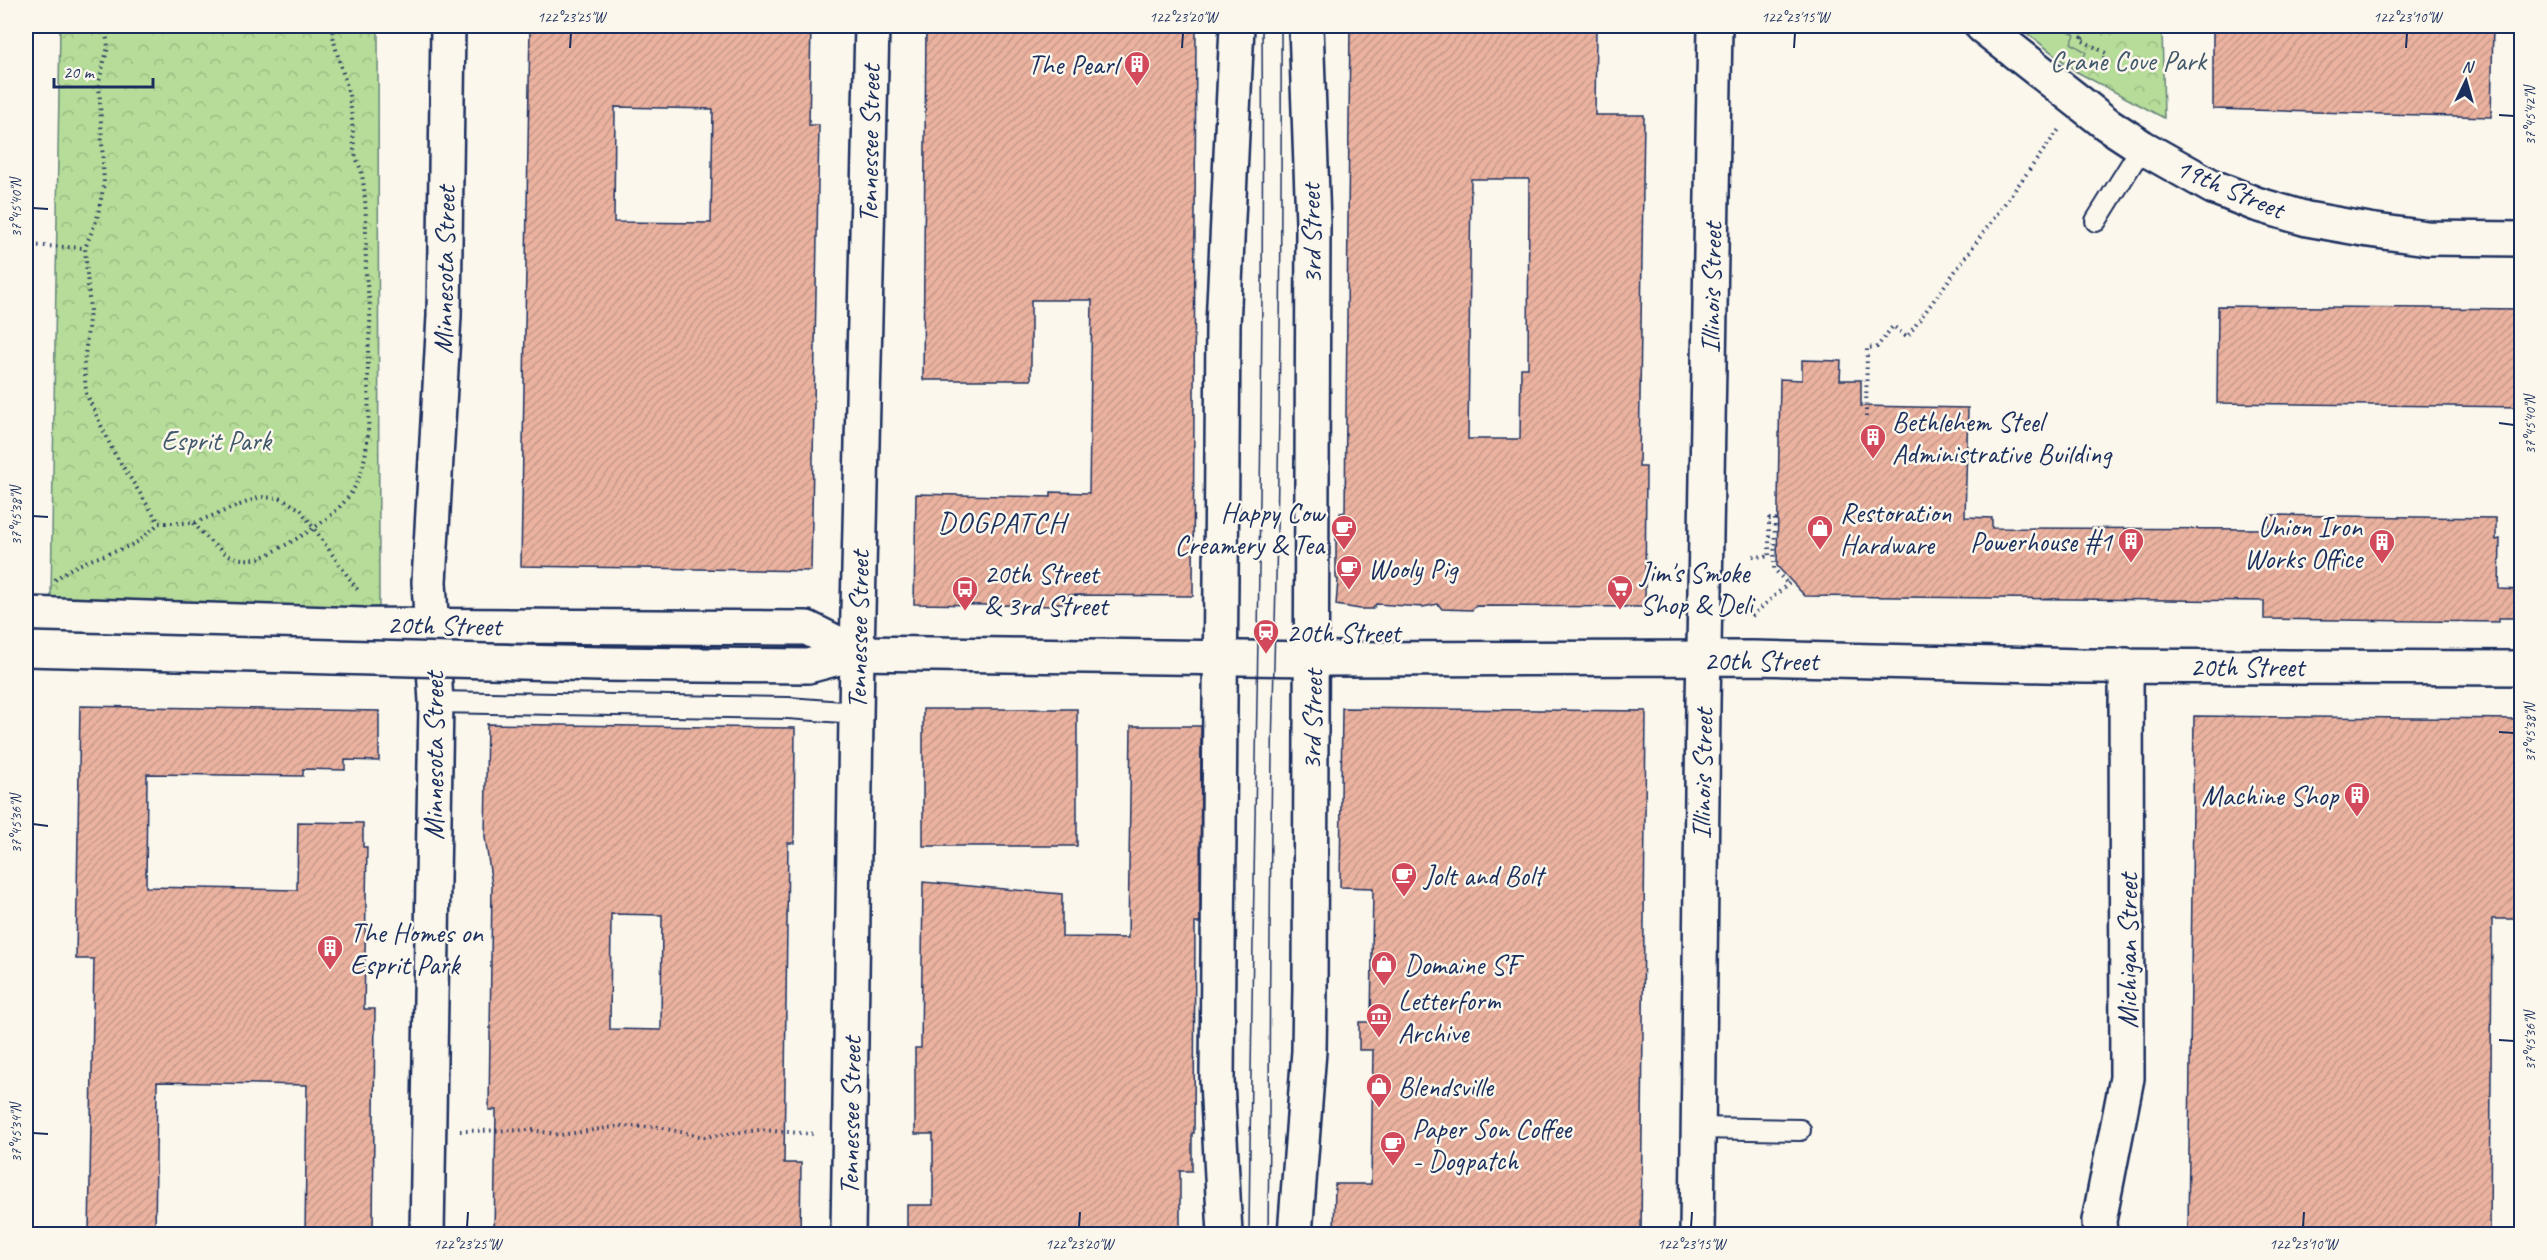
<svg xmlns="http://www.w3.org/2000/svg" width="2547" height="1260" viewBox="0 0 2547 1260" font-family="Caveat,sans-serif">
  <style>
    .forest { fill: url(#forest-crowns); stroke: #68867b; stroke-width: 1.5 }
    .garden { fill: #b5dc98; stroke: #68867b; stroke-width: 1.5 }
    .building { fill: url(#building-hatch); stroke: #1b2f5e; stroke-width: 1.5; fill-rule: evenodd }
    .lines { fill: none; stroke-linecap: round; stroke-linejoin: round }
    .service-casing { stroke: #1b2f5e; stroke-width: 24 }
    .minor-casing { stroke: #1b2f5e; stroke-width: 38 }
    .tertiary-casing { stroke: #1b2f5e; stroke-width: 38 }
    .primary-casing { stroke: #1b2f5e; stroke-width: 38 }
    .path { stroke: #1b2f5e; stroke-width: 4; stroke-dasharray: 1.5 4.5; stroke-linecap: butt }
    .service { stroke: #fbf7ec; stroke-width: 20 }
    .minor { stroke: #fbf7ec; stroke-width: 33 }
    .tertiary { stroke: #fbf7ec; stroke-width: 33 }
    .primary { stroke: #fbf7ec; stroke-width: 33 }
    .tram { stroke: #1b2f5e; stroke-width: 1.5 }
    .tertiary-bridge-casing { stroke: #1b2f5e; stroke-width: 38; stroke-linecap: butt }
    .tertiary-bridge { stroke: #fbf7ec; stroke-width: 33 }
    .ticks { fill: none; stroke: #1b2f5e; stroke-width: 2 }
    .labels { text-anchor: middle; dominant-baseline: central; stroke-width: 5; stroke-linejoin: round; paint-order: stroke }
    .park-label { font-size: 28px; fill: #425a6c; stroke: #fbf7ec }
    .poi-label { font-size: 28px; fill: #1b2f5e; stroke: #fbf7ec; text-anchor: start }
    .street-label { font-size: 28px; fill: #1b2f5e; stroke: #fbf7ec }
    .neighbourhood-label { font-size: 30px; letter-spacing: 1.5px; fill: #1b2f5e; stroke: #fbf7ec }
    .neatline { fill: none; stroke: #1b2f5e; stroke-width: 2 }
    .ticks-label { font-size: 15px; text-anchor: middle; fill: #1b2f5e }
  </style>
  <defs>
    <pattern id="forest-crowns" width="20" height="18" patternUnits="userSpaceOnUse" patternTransform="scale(1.5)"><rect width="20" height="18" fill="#b5dc98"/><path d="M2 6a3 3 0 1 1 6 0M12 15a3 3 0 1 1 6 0" fill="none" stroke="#9bbd85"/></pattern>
    <pattern id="building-hatch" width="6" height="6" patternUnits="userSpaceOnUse" patternTransform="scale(1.5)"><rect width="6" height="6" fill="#eab29f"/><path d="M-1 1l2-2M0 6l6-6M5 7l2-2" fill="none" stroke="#c8998b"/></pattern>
  </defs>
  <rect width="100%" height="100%" fill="#fbf7ec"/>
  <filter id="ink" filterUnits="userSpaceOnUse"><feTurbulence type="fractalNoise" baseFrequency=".0167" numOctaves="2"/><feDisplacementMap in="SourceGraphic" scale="12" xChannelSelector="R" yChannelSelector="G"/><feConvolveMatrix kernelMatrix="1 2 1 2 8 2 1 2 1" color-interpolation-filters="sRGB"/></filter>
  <g filter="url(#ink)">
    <g class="forest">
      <path d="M60 26H378L379 610 51 598Z"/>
      <path d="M2018 26H2162L2164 118 2077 72Z"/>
    </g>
    <path class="garden" d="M2018 26H2059L2075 35 2071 43 2086 52 2077 72Z"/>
    <g class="building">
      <path d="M530 26H811L809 125H819L811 571 521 566ZM615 107 713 109 711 223 614 222Z"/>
      <path d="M926 26H1196L1193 596 1068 595V603H1057L1058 606 914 604 916 494 1051 497V492L1089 493 1092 300H1031V380H923Z"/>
      <path d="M1350 26H1596L1595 115H1644L1639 467H1646L1645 607 1476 606 1472 610 1442 609 1438 604 1423 607 1376 604 1373 609H1360L1336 605 1338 580 1336 578V523L1340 519V513L1345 512ZM1471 179H1529L1528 368H1521L1520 439H1468Z"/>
      <path d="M2213 26H2493L2491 117 2213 109Z"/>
      <path d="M2218 306 2522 309V407L2217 403Z"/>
      <path d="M1802 360 1841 361 1840 380H1861V406L1968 408 1965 517 1992 518V528L2269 529V515L2496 518V540L2500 539 2499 589 2522 590V618H2499V622L2264 619V601L1805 596 1777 566 1780 379 1802 380Z"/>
      <path d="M80 706 379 711V761L345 760V770L303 769V776L147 774 146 887 297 890 298 822 363 823V847H367L364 1009H375L373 1234H305L307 1085 157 1082 155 1234H89L94 959H76Z"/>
      <path d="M1342 708 1646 711 1641 1234H1334L1335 1184H1371L1373 1050H1359V1022H1371L1373 888 1340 887Z"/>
      <rect x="923" y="709" width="154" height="137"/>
      <path d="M2194 716 2522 719V919H2492L2490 1234H2188Z"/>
      <path d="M487 724 795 728 794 843H788L784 1163H801L800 1234H494L496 1110H489L492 885 485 837ZM611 914 662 915 661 1030 610 1029Z"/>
      <path d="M1131 726H1201L1200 923H1195L1194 1133H1192V1171H1180V1234H907V1205H933V1134H915V1048H921L923 882 1062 894V937L1128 938Z"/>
    </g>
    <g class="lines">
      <g class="service-casing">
        <g id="service">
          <path d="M2096 221 2142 147"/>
          <path d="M436 702 788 708 856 713"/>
          <path d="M1699 1128 1800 1130"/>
        </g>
      </g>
      <g class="minor-casing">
        <g id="minor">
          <path d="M1982 26 2107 124 2142 147 2213 187 2256 204 2307 219 2369 230 2427 238 2522 239"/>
          <path d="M26 614 363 625 807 628 857 653"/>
          <path d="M1313 659 1753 658 2082 666 2522 668"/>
          <path d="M427 1234 436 702 429 582 444 316 448 26"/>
          <path d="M848 1234 857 653 872 26"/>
          <path d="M2100 1234 2099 1221 2127 1078 2126 665"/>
        </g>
      </g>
      <g class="tertiary-casing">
        <g id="tertiary">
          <path d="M600 664 808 666 857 653 1313 659"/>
          <path d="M1697 1234 1703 704 1715 26"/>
        </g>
      </g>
      <g class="primary-casing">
        <g id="primary">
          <path d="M1225 1234 1217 1081 1223 326 1237 26"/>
          <path d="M1295 1234 1309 1051 1310 987 1313 223 1306 26"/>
        </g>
      </g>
      <g class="path">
        <path d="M105 26 108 47 99 81 104 184 97 219 85 248 90 311 84 364 86 393 113 451 159 523"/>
        <path d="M2088 26 2081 40 2106 53 2100 66"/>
        <path d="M26 245 85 248"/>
        <path d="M1866 417 1867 348 1877 347 1893 326 1907 337 2060 128"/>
        <path d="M194 523C215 550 238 571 273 552 305 534 347 513 360 475 373 438 367 396 368 357 368 342 371 327 370 312 370 298 366 285 366 271 365 239 368 207 362 175 361 167 355 158 354 149 353 131 352 114 349 95 344 73 335 52 332 29L328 26"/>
        <path d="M1753 556 1769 557V519H1775L1774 569 1788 584"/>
        <path d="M55 580C76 561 108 556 133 544 143 540 151 530 159 523H194L260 497 280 498 300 509 359 592"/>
        <path d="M1752 616 1791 581"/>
        <path d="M460 1131 532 1130 560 1135 621 1126 658 1127 704 1137 759 1130 816 1134"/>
      </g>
      <use href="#service" class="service"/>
      <use href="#minor" class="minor"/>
      <use href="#tertiary" class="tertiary"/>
      <use href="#primary" class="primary"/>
      <g class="tram">
        <path d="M1249 1234C1253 831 1265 429 1262 26"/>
        <path d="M1268 1234C1270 1058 1269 882 1273 706 1279 479 1282 252 1281 26"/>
      </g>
      <g class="tertiary-bridge-casing">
        <path id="tertiary-bridge" d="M26 649 600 664"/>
      </g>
      <use href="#tertiary-bridge" class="tertiary-bridge"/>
    </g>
  </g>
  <path class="ticks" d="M570 48 571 33M1182 48 1183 33M1794 48 1795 33M2406 48 2407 33M2499 115 2514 116M33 208 48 209M2499 423 2514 425M33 516 48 517M2499 732 2514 733M33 824 48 826M2499 1040 2514 1041M33 1133 48 1134M467 1227 468 1212M1079 1227 1080 1212M1691 1227 1692 1212M2303 1227 2304 1212"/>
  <defs>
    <g id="building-pin" transform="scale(1.35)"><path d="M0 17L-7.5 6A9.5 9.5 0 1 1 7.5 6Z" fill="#d1495b" stroke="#fbf7ec"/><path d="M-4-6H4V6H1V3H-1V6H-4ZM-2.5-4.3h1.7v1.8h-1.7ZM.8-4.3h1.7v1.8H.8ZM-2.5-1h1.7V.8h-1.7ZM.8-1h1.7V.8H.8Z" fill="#fff"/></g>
    <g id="cafe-pin" transform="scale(1.35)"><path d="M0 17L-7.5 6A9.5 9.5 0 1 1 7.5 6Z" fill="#d1495b" stroke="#fbf7ec"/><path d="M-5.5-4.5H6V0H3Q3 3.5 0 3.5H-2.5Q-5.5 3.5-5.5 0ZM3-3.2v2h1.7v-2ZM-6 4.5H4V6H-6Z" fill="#fff"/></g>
    <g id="shop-pin" transform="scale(1.35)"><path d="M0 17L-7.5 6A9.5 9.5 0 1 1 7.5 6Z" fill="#d1495b" stroke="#fbf7ec"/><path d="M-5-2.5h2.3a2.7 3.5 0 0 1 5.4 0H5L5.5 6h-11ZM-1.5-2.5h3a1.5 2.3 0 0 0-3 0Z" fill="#fff"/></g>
    <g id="supermarket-pin" transform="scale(1.35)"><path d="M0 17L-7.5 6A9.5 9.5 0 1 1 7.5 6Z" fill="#d1495b" stroke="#fbf7ec"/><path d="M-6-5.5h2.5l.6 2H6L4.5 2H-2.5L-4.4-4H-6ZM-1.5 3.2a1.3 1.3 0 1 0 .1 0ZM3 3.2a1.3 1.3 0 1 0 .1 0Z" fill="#fff"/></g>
    <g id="bus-pin" transform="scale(1.35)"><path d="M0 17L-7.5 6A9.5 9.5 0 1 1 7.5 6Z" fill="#d1495b" stroke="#fbf7ec"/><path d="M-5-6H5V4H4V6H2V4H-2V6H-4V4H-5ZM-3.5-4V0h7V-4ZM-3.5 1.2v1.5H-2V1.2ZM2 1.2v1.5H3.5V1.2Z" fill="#fff"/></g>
    <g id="station-pin" transform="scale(1.35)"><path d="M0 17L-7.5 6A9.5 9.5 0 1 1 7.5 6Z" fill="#d1495b" stroke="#fbf7ec"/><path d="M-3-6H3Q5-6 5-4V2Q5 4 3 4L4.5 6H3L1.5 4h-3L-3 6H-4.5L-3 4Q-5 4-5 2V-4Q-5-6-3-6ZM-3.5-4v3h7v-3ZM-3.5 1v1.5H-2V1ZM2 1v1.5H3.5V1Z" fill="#fff"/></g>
    <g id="museum-pin" transform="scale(1.35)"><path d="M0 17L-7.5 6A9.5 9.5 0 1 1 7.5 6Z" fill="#d1495b" stroke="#fbf7ec"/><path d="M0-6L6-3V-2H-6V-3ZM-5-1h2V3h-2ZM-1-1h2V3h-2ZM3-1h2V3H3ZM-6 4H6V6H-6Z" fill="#fff"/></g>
  </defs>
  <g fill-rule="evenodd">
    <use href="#building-pin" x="1137" y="64"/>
    <use href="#building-pin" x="1873" y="437"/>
    <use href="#cafe-pin" x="1344" y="528"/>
    <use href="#shop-pin" x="1820" y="528"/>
    <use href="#building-pin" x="2131" y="541"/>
    <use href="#building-pin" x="2382" y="542"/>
    <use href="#cafe-pin" x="1349" y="568"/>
    <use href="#supermarket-pin" x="1620" y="588"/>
    <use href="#bus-pin" x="965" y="589"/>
    <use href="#station-pin" x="1266" y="632"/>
    <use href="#building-pin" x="2357" y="795"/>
    <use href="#cafe-pin" x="1404" y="875"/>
    <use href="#building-pin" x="330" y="948"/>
    <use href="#shop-pin" x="1384" y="964"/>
    <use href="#museum-pin" x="1379" y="1016"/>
    <use href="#shop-pin" x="1379" y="1086"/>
    <use href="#cafe-pin" x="1393" y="1144"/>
  </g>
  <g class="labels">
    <g class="park-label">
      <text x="2128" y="60">Crane Cove Park</text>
      <text x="216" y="440">Esprit Park</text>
    </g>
    <g class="poi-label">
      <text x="1118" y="64" text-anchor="end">The Pearl</text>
      <text x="1892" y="421">Bethlehem Steel<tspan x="1892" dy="32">Administrative Building</tspan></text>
      <text x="1324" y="512" text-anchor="end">Happy Cow<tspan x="1324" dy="32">Creamery &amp; Tea</tspan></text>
      <text x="1840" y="512">Restoration<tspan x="1840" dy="32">Hardware</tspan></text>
      <text x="2362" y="526" text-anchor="end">Union Iron<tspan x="2362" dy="32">Works Office</tspan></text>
      <text x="2112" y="541" text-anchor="end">Powerhouse #1</text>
      <text x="1368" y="568">Wooly Pig</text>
      <text x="1640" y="572">Jim's Smoke<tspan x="1640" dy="32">Shop &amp; Deli</tspan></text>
      <text x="984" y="573">20th Street<tspan x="984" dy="32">&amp; 3rd Street</tspan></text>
      <text x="1286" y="632">20th Street</text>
      <text x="2338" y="795" text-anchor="end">Machine Shop</text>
      <text x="1424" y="875">Jolt and Bolt</text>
      <text x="350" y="932">The Homes on<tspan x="350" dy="32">Esprit Park</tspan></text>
      <text x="1404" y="964">Domaine SF</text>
      <text x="1398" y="1000">Letterform<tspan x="1398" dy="32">Archive</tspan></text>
      <text x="1398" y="1086">Blendsville</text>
      <text x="1412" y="1128">Paper Son Coffee<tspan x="1412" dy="32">- Dogpatch</tspan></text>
    </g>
    <g class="street-label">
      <text transform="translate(869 144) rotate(-89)">Tennessee Street</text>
      <text transform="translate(2230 188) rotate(23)">19th Street</text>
      <text transform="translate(1311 234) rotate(-91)">3rd Street</text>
      <text transform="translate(444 270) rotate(-89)">Minnesota Street</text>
      <text transform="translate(1711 288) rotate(-89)">Illinois Street</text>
      <text transform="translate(444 625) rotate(1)">20th Street</text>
      <text transform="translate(858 630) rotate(-89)">Tennessee Street</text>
      <text x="1761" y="660">20th Street</text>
      <text x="2247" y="666">20th Street</text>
      <text transform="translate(1312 720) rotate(-89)">3rd Street</text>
      <text transform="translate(433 756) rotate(-90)">Minnesota Street</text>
      <text transform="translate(1702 774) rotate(-89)">Illinois Street</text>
      <text transform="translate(2127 951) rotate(-90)">Michigan Street</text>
      <text transform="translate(850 1116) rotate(-89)">Tennessee Street</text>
    </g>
    <g class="neighbourhood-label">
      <text x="1002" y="522">DOGPATCH</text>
    </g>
  </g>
  <rect width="2547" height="1260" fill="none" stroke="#fbf7ec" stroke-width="66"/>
  <g transform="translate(2466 81) rotate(5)" stroke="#fbf7ec" stroke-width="4.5" paint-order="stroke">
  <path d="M0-4.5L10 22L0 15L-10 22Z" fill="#1b2f5e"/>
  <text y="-9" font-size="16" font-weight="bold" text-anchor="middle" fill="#1b2f5e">N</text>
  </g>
  <path d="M54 78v9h99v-9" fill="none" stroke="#1b2f5e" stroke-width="3"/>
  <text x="63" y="78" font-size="18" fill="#1b2f5e" stroke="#fbf7ec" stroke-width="4.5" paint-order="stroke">20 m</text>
  <rect x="33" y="33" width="2481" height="1194" class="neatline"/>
  <g class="ticks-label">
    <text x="571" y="22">122°23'25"W</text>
    <text x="1183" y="22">122°23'20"W</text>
    <text x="1795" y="22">122°23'15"W</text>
    <text x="2407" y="22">122°23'10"W</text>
    <text transform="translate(2530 116) rotate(-90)" y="5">37°45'42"N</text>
    <text transform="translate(16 208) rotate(-90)" y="5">37°45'40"N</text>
    <text transform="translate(2530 425) rotate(-90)" y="5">37°45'40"N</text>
    <text transform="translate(16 516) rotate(-90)" y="5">37°45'38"N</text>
    <text transform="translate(2530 733) rotate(-90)" y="5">37°45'38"N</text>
    <text transform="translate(16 824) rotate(-90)" y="5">37°45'36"N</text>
    <text transform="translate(2530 1041) rotate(-90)" y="5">37°45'36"N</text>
    <text transform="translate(16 1133) rotate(-90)" y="5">37°45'34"N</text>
    <text x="467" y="1249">122°23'25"W</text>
    <text x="1079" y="1249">122°23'20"W</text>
    <text x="1691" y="1249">122°23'15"W</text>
    <text x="2303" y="1249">122°23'10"W</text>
  </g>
</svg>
